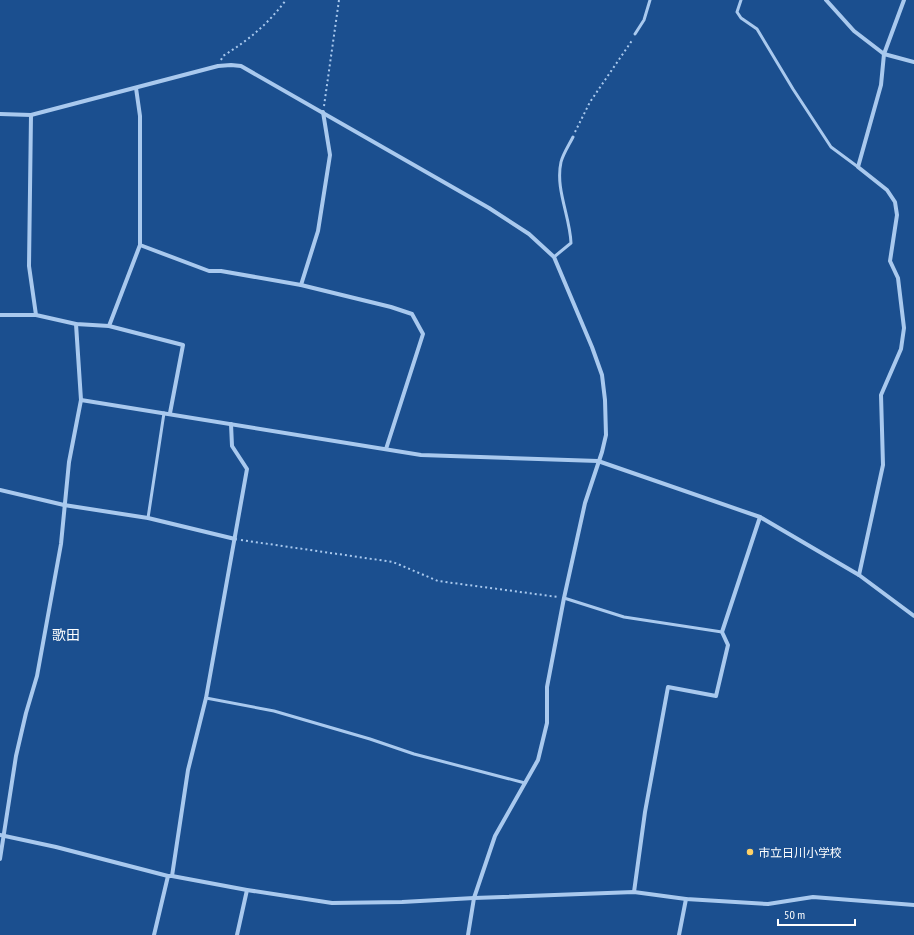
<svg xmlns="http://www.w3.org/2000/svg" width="914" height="935" viewBox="0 0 914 935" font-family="'PT Sans Narrow','Noto Sans JP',sans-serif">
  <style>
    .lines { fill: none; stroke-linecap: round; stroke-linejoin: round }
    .path { stroke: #a9c9ee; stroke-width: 2; stroke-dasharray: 2 3; stroke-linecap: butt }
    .lane { stroke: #a9c9ee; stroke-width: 3 }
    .street { stroke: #a9c9ee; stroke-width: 4 }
    .poi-dot { fill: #ffd166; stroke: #1b4f8f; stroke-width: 1.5 }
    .labels { text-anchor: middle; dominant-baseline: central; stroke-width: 3.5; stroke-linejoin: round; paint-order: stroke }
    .poi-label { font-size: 12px; fill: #fff; stroke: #1b4f8f; text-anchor: start }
    .quarter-label { font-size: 14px; fill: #fff; stroke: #1b4f8f }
  </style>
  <rect width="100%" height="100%" fill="#1b4f8f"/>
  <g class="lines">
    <g class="path">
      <path d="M221 60 223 56C250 39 267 25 286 0"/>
      <path d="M324 106 339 0"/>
      <path d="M575 132 590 102 633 39"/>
      <path d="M241 540 393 562 438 581 558 597"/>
    </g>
    <g class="lane">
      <path d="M741 0 737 12 741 18 757 29 793 89 831 147 858 167"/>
      <path d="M635 34 644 20 650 0"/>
      <path d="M554 257 571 243C570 216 555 189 561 162 563 154 569 145 573 137"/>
      <path d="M148 518 164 413"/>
      <path d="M564 598 624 617 722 632"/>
      <path d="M206 698 274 711 370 739 414 754 525 783"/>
    </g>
    <g class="street">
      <path d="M826 0 854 31 884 54 914 62"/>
      <path d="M0 114 31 115 218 66 231 65 241 66 489 208 529 234 554 257 592 347 602 375 605 400 606 435 602 452 585 503 564 598 547 687V723L538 760 495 836 474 898 468 935"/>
      <path d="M31 115 29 266 36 315 76 324 109 326 183 345 170 413"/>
      <path d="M140 245 209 271H221L301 285 391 307 412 314 423 334 386 449"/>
      <path d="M301 285 318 231 330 155 323 112"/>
      <path d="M0 315H36"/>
      <path d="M109 326 140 245V116L136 88"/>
      <path d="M81 400 421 455 598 461 760 517 859 575 914 616"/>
      <path d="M0 490 64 505 148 518 235 539"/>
      <path d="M859 575 883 465 881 395 901 349 904 328 898 278 890 261 897 215 895 202 887 190 858 167 881 85 884 54 904 0"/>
      <path d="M0 835 56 847 168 876H172L188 770 206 698 247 469 232 446 231 424"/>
      <path d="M0 859 16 756 26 713 37 676 61 544 69 462 81 400 76 324"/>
      <path d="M172 876 247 890 332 903 402 902 474 898 634 892 686 899 768 904 813 897 914 905"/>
      <path d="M634 892 645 812 668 687 716 696 728 645 722 632 760 517"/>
      <path d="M154 935 168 876"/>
      <path d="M237 935 247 890"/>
      <path d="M679 935 686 899"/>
    </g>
  </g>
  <circle class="poi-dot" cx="750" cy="852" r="4"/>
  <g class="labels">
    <g class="poi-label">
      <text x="758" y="852">市立日川小学校</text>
    </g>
    <g class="quarter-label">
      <text x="66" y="635">歌田</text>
    </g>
  </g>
  <path d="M778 919v6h77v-6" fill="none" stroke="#ffffff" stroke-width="2"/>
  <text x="784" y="919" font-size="12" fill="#ffffff" stroke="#1b4f8f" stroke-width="3" paint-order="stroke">50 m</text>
</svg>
